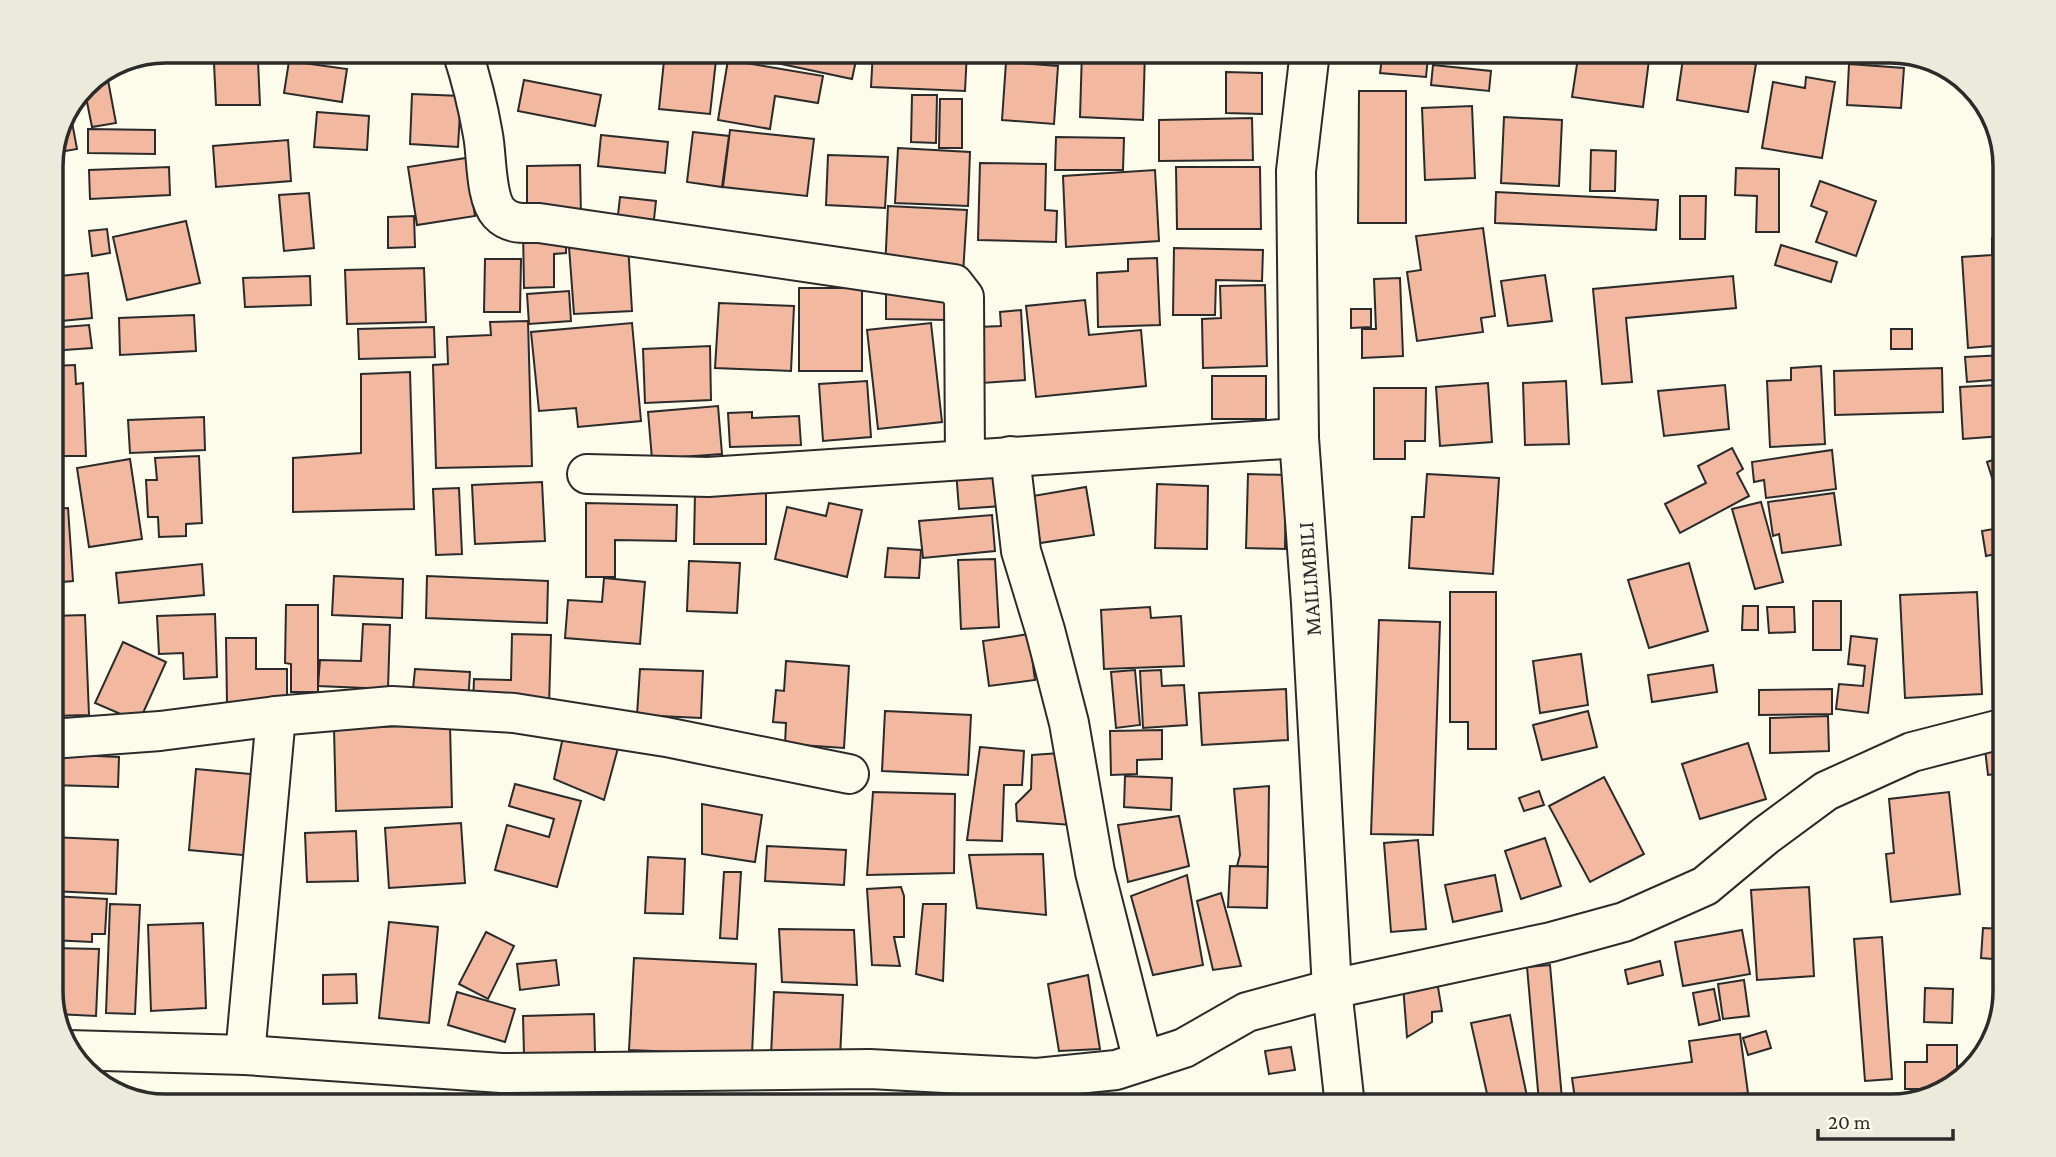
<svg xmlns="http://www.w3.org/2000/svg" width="2056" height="1157" viewBox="0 0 2056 1157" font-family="'Crimson Pro',serif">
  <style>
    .building { fill: #f2b8a0; stroke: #2b2b2b; stroke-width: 2 }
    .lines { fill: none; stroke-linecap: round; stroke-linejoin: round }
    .street-casing { stroke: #2b2b2b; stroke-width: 42 }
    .secondary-casing { stroke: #2b2b2b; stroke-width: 42 }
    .street { stroke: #fdfbea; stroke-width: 38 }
    .secondary { stroke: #fdfbea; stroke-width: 38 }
    .labels { text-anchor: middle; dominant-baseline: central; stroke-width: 5; stroke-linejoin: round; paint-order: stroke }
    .street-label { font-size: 23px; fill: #2b2b2b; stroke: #fdfbea }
    .rim { fill: none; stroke: #2b2b2b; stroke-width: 3.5 }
  </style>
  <rect width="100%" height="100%" fill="#fdfbea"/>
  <g class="building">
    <path d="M665 51H717L710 114 659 109Z"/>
    <path d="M732 51H760L759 59 731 55Z"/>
    <path d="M769 51H858L852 79 767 61Z"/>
    <path d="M873 51H967L965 91 871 87Z"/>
    <path d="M1082 51H1145L1143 120 1080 117Z"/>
    <path d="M1383 51H1477L1476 61 1428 57 1426 77 1380 73Z"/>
    <path d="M1579 51 1649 60 1643 107 1572 97Z"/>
    <path d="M1684 52 1756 64 1748 112 1677 100Z"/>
    <path d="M728 60 823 76 818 103 775 96 770 129 718 120Z"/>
    <path d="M258 61 260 105H216L214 63Z"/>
    <path d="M289 61 347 69 342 102 284 93Z"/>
    <path d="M1006 62 1058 66 1054 124 1002 120Z"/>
    <path d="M1849 64 1904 68 1901 108 1847 105Z"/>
    <path d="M1433 65 1491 71 1489 91 1431 85Z"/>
    <path d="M1226 72 1262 73V114L1226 113Z"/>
    <path d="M107 75 116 123 92 127 84 87 85 84Z"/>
    <path d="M1806 77 1835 82 1822 158 1762 148 1773 82 1805 88Z"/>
    <path d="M524 80 601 95 595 126 518 111Z"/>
    <path d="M1359 91H1406V223H1358Z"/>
    <path d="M412 94 461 96 458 147 410 144Z"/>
    <path d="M912 95H937L936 143 911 142Z"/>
    <path d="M940 99H962V148H939Z"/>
    <path d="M1472 106 1475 178 1425 180 1422 108Z"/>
    <path d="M317 112 369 116 367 150 314 147Z"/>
    <path d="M1504 117 1562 120 1559 186 1501 183Z"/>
    <path d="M1252 118 1253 160 1159 161V120Z"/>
    <path d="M72 122 77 149 54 153 67 123Z"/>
    <path d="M88 129 155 130V154L88 153Z"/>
    <path d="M730 130 814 139 807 196 723 187Z"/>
    <path d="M693 132 729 136 722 187 687 182Z"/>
    <path d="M601 135 668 142 665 173 598 166Z"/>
    <path d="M1056 137 1124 138 1123 170H1055Z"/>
    <path d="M288 140 291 181 216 187 213 146Z"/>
    <path d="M898 148 970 152 968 206 895 203Z"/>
    <path d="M1591 150 1616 151 1615 191H1590Z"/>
    <path d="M828 155 888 157 885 208 826 205Z"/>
    <path d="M466 158 475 216 417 225 408 167Z"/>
    <path d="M980 163 1046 164 1045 210 1057 211 1056 242 978 240Z"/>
    <path d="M580 165 581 217 527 218V166Z"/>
    <path d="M169 167 170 195 90 199 89 170Z"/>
    <path d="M1176 167H1260L1261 229H1177Z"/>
    <path d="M1736 168 1779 169V232H1756L1757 196 1735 195Z"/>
    <path d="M1155 170 1159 241 1066 247 1063 176Z"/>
    <path d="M1820 181 1876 201 1856 256 1816 242 1827 212 1811 206Z"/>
    <path d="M1496 192 1658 200 1656 230 1495 223Z"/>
    <path d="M309 193 314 248 284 251 279 195Z"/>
    <path d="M1680 196H1706L1705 239H1680Z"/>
    <path d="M620 197 656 201 653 228 617 224Z"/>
    <path d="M888 206 967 210 963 274 885 270Z"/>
    <path d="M414 216 415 247 388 248V217Z"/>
    <path d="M186 221 200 283 127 300 113 237Z"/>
    <path d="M1483 228 1495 316 1481 318 1483 332 1417 341 1407 272 1421 270 1416 236Z"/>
    <path d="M107 229 110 253 92 256 89 231Z"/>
    <path d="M523 229H566V253L554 254V287L524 288Z"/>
    <path d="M2005 237V345L1968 348 1962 257 1992 255V238Z"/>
    <path d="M628 244 632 311 574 314 569 247Z"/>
    <path d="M1781 245 1837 262 1831 282 1775 265Z"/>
    <path d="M1174 248 1263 250 1262 281 1216 280 1215 315H1173Z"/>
    <path d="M1157 258 1160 325 1098 327 1097 273 1128 271V259Z"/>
    <path d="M485 259H521L520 312H484Z"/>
    <path d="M424 268 426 322 347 324 345 270Z"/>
    <path d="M88 273 92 318 51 322V277Z"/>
    <path d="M1545 275 1552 321 1508 326 1501 281Z"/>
    <path d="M310 276 311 305 245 307 243 278Z"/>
    <path d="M1733 276 1736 308 1626 318 1632 382 1602 384 1593 289Z"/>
    <path d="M1400 278 1403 356 1362 358V329H1376L1374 279Z"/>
    <path d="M1265 285 1267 366 1203 368 1202 319 1221 318 1220 286Z"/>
    <rect x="799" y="288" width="63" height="83"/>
    <path d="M569 291 571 321 529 324 527 294Z"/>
    <path d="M886 291 949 292 948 320 886 319Z"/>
    <path d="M1085 300 1089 335 1141 330 1146 386 1036 397 1026 306Z"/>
    <path d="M719 303 794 306 791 371 715 368Z"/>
    <path d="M1351 309H1371V327L1351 328Z"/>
    <path d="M1021 310 1025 380 982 383 978 327 1001 326 1000 312Z"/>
    <path d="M194 315 196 351 120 355 119 318Z"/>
    <path d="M528 321 532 466 436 468 433 365 448 364 447 337 491 335 490 322Z"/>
    <path d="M632 323 641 421 578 427 576 408 539 411 531 332Z"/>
    <path d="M931 323 942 422 878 429 867 330Z"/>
    <path d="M89 325 92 348 51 351V328Z"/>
    <path d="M434 327 435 357 359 359 358 329Z"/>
    <rect x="1891" y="329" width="21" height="20"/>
    <path d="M710 346 711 400 645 403 643 349Z"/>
    <path d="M2005 355V379L1967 382 1965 357Z"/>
    <path d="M75 365 76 384 83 383 86 456H62L61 435H51V366Z"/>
    <path d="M1821 366 1825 444 1770 447 1767 381 1791 380V368Z"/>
    <path d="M1942 368 1943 412 1835 415 1834 371Z"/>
    <path d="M410 372 414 509 293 512V458L361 453V374Z"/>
    <rect x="1212" y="376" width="54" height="43"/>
    <path d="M867 381 871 437 823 441 819 384Z"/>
    <path d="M1566 381 1569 444 1525 445 1523 383Z"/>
    <path d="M1488 383 1492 442 1440 446 1436 387Z"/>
    <path d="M1725 385 1729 429 1664 436 1658 391Z"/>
    <path d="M1999 385 2002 436 1963 439 1960 387Z"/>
    <path d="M1374 388H1426L1425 441H1405V459H1374Z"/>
    <path d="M718 406 722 454 652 459 648 412Z"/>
    <path d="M752 412V418L799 416 801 445 730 447 728 413Z"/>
    <path d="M204 417 205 450 130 453 128 420Z"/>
    <path d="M1732 448 1743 469 1737 473 1749 496 1680 533 1665 504 1706 483 1698 466Z"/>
    <path d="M1832 450 1836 489 1766 498 1764 480 1754 482 1752 462Z"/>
    <path d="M199 456 202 523 186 524V536L159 537 158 517H148L146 480H157L155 458Z"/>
    <path d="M2005 456V508L2002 509 1987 462Z"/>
    <path d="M130 459 142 539 89 547 77 468Z"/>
    <path d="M1000 468 1002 506 959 509 956 471Z"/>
    <path d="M1248 474 1286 475 1285 549 1246 548Z"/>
    <path d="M1427 474 1499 478 1493 574 1409 568 1412 517H1424Z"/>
    <path d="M542 482 545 541 475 544 472 485Z"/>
    <path d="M1157 484 1208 486 1207 549 1155 548Z"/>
    <path d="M1086 487 1094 535 1040 543 1033 496Z"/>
    <path d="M459 488 462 554 436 555 433 489Z"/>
    <path d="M695 492H766V544H694Z"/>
    <path d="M1834 493 1841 545 1782 553 1779 534 1773 536 1768 502Z"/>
    <path d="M1761 502 1783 582 1755 589 1732 509Z"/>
    <path d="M586 503 677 505 676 541 615 540V577H586Z"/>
    <path d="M829 503 862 510 847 577 775 559 787 507 826 516Z"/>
    <path d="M68 508 73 581 51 583V509Z"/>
    <path d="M992 515 995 551 923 558 919 521Z"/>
    <path d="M2005 527V552L1986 556 1982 531Z"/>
    <path d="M888 548 921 550 919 578 885 577Z"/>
    <path d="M995 559 999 627 961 629 958 560Z"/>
    <path d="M689 561 740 563 737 613 687 611Z"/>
    <path d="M1689 563 1708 631 1649 648 1628 580Z"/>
    <path d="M202 564 204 595 119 603 116 573Z"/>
    <path d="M334 576 403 579 402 618 332 615Z"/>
    <path d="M427 576 548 581 547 623 426 618Z"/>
    <path d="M604 578 645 582 640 644 565 638 568 600 602 602Z"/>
    <path d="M1450 592H1496V749H1468V722H1450Z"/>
    <path d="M1977 592 1982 694 1905 698 1900 595Z"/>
    <rect x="1813" y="601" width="28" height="49"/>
    <path d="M286 605H318V692H291V664L285 663Z"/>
    <path d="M2005 605V646H2003L1997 606Z"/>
    <path d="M1743 606H1758V630H1742Z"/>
    <path d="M1150 607 1151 618 1181 616 1184 666 1104 669 1101 610Z"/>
    <path d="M1767 607H1794L1795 632 1769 633Z"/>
    <path d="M215 614 217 677 184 679 183 653 159 654 157 616Z"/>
    <path d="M85 615 89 715 51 716V616Z"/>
    <path d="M1379 620 1440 622 1433 835 1371 834Z"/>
    <path d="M363 624 390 625 388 689 318 686 320 660 361 661Z"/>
    <path d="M512 634 551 635 549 707 473 705 474 679 511 680Z"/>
    <path d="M1029 634 1035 680 989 686 983 641Z"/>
    <path d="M1851 636 1877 639 1868 713 1836 709 1839 684 1863 686 1865 666 1848 664Z"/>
    <path d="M226 638H256V669H287V702L227 703Z"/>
    <path d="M123 642 166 662 139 722 95 703Z"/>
    <path d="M1581 654 1588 705 1540 713 1533 661Z"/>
    <path d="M786 661 849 666 844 748 785 744 786 723 773 722 776 690 784 691Z"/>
    <path d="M1713 665 1717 692 1652 702 1648 675Z"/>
    <path d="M415 669 470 672 468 704 412 699Z"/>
    <path d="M640 669 703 671 701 718 637 715Z"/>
    <path d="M1135 670 1140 725 1116 728 1111 672Z"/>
    <path d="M1161 670 1162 686 1184 685 1187 725 1143 728 1140 671Z"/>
    <path d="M1286 689 1288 740 1202 745 1199 693Z"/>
    <path d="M1832 689V714L1759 715V690Z"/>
    <path d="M885 711 971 715 968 775 882 771Z"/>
    <path d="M1588 711 1597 747 1542 760 1533 725Z"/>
    <path d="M1828 716 1829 751 1770 753V718Z"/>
    <path d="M450 725 452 807 336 811 334 728Z"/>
    <path d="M1162 730V759L1137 760V774L1111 775 1110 731Z"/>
    <path d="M563 737 618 748 604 800 554 779Z"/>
    <path d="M1748 743 1766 799 1700 819 1682 764Z"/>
    <path d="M980 747 1024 751 1022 785H1004L1002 841 967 840Z"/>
    <path d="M2005 747V773L1988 775 1985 749Z"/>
    <path d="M1060 753 1072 825 1017 821 1016 804 1031 789 1032 755Z"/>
    <path d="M51 754 119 757 118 787 51 785Z"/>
    <path d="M196 769 261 775 253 856 189 850Z"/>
    <path d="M1125 776 1172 778 1171 810 1124 807Z"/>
    <path d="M1604 777 1644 854 1590 882 1549 806Z"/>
    <path d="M515 784 581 801 557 887 495 870 507 825 549 837 554 819 509 806Z"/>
    <path d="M1269 786 1268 867 1237 866 1240 855 1234 789Z"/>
    <path d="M1539 791 1544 805 1524 811 1519 798Z"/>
    <path d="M873 792 955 794 954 873 867 875Z"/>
    <path d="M1949 792 1960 894 1891 902 1886 854 1894 853 1889 799Z"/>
    <path d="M702 804 762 815 755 862 702 854Z"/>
    <path d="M1179 816 1189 866 1128 882 1118 825Z"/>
    <path d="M461 823 465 883 389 888 385 828Z"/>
    <path d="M356 831 358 881 307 882 305 833Z"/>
    <path d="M51 837 118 840 116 894 51 891Z"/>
    <path d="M1545 838 1561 886 1521 899 1505 851Z"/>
    <path d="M1418 840 1426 929 1391 932 1384 843Z"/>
    <path d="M767 846 846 850 844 885 765 881Z"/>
    <path d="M1043 854 1046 915 977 908 969 855Z"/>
    <path d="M648 857 685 859 683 914 645 913Z"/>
    <path d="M1230 866 1268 867 1267 908 1228 907Z"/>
    <path d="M724 872H741L737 939 720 938Z"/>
    <path d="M1187 875 1203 965 1153 975 1131 896Z"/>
    <path d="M1495 875 1502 911 1453 922 1445 885Z"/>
    <path d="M901 887 904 896V937H894L900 966 872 965 867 889Z"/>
    <path d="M1809 887 1814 976 1757 980 1751 890Z"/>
    <path d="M1221 893 1241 966 1213 970 1197 901Z"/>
    <path d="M51 896 107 899 105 934H92V942L51 940Z"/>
    <path d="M110 904 140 905 135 1014 106 1013Z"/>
    <path d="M923 904H946L943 981 916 974Z"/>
    <path d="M389 922 438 927 429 1023 379 1018Z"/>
    <path d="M203 923 206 1008 151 1011 148 925Z"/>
    <path d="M1983 928 2005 929V960L1981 958Z"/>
    <path d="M779 929 854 930 857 985 782 982Z"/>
    <path d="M1742 930 1750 974 1683 986 1675 942Z"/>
    <path d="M486 932 514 946 488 999 459 984Z"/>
    <path d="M1882 937 1892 1079 1865 1081 1854 939Z"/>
    <path d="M51 948 99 949 96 1016 56 1014 51 998Z"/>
    <path d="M634 958 756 964 752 1055 629 1050Z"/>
    <path d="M556 960 559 985 520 990 517 964Z"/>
    <path d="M1660 961 1663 975 1628 984 1625 970Z"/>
    <path d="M1550 965 1562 1099 1539 1102 1527 967Z"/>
    <path d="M356 974 357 1003 323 1004V975Z"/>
    <path d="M1088 975 1100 1049 1059 1051 1048 984Z"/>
    <path d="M1744 980 1749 1016 1723 1019 1718 984Z"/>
    <path d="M1431 981 1433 987H1438L1442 1011 1432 1012V1022L1407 1037 1403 985Z"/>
    <path d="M1925 988 1953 989 1952 1023 1924 1022Z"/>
    <path d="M1714 989 1720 1020 1699 1025 1693 993Z"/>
    <path d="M457 992 515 1009 505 1042 448 1025Z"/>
    <path d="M774 992 843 995 840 1058 771 1055Z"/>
    <path d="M594 1014 595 1052 524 1054 523 1016Z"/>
    <path d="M1510 1015 1529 1106H1450L1488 1098 1471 1023Z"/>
    <path d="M1766 1031 1771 1048 1748 1055 1743 1038Z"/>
    <path d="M1740 1034 1748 1093 1645 1106H1576L1572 1078 1692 1062 1689 1041Z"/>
    <path d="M1927 1045H1957V1081L1950 1089H1905V1062H1927Z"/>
    <path d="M1291 1047 1295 1070 1269 1074 1265 1051Z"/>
    <path d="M1083 1096 1086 1106H1033Z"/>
  </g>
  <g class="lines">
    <g class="street-casing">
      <g id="street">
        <path d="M462 51C471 78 478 106 483 135 487 155 485 198 499 213 510 225 524 223 539 223L954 284 964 297 965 459"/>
        <path d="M1010 456 1021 551 1045 630 1069 723 1095 872 1143 1061"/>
        <path d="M587 474 708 477 1299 438"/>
        <path d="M51 739 160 731 276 716 392 706 514 713 666 737 849 774"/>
        <path d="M68 1050 245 1055 501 1073 870 1069 1037 1078 1116 1070 1184 1048 1247 1012 1332 989 1551 942 1624 922 1705 886 1765 836 1826 791 1912 752 2005 728"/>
        <path d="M245 1055 276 716"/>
      </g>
    </g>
    <g class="secondary-casing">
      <path id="secondary" d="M1310 51 1296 171 1299 438 1311 603 1332 989 1345 1106"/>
    </g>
    <use href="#street" class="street"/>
    <use href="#secondary" class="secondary"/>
  </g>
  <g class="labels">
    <g class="street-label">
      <text transform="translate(1309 579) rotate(-94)">MAILIMBILI</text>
    </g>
  </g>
  <path d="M0 0H2056V1157H0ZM166 63H1890A103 103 0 0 1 1993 166V991A103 103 0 0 1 1890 1094H166A103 103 0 0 1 63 991V166A103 103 0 0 1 166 63Z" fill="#eceadb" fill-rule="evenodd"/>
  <path class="rim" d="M166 63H1890A103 103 0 0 1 1993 166V991A103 103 0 0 1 1890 1094H166A103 103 0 0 1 63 991V166A103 103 0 0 1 166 63Z"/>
  <path d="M1818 1129v10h135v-10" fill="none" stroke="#2b2b2b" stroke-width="3.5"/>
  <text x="1828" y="1129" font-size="21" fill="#2b2b2b" stroke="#fdfbea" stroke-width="5" paint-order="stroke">20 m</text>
</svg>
